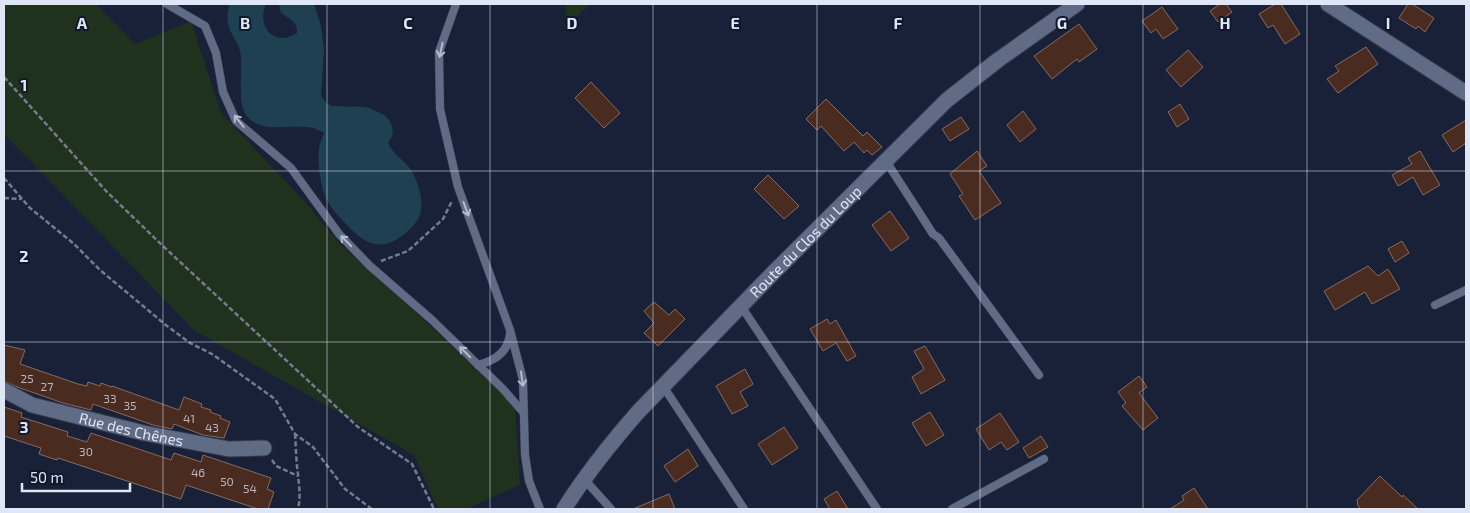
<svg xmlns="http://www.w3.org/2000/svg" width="1470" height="513" viewBox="0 0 1470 513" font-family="'Exo 2',sans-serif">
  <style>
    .green { fill: #1f321e }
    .water { fill: #1e4051 }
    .building { fill: #4a2b20; stroke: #896a5f }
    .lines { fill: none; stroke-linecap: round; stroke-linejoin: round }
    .lane-casing { stroke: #343a4d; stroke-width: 9 }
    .street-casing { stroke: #343a4d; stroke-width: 17 }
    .secondary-casing { stroke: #343a4d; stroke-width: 17 }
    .path { stroke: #737c8e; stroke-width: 2.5; stroke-dasharray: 5 2.5; stroke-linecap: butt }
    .lane { stroke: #606b85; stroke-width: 8 }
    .street { stroke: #606b85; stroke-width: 15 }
    .secondary { stroke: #606b85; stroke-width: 15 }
    .oneway { stroke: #b3bbce }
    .grid { fill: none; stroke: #dfe6f5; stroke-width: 1; stroke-opacity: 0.55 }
    .labels { text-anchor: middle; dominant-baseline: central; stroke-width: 4; stroke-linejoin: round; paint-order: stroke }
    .number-label { font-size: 12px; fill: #bab7c0 }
    .street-label { font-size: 15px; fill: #dfe6f5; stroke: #0f182d }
    .grid-label { font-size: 16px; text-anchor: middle; font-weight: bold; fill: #dfe6f5; stroke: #0f182d; stroke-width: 4; stroke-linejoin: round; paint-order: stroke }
  </style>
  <rect width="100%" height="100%" fill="#182137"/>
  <g class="green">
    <path d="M4 4H96L135 44 191 21 221 113 305 202 339 243 406 303 515 406 520 485 466 509H438L414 455 195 331 4 134Z"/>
    <path d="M565 4H590L567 26Z"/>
  </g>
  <path class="water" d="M229 4H266C256 26 274 48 297 33 298 22 290 19 281 13L279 4H314L321 26 324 50 321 95 326 103 332 106 367 107 384 115 390 121 392 127 393 134 388 143C395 156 399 156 408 166 415 174 419 187 421 197 423 213 419 221 408 231 381 255 364 244 343 221 333 210 325 201 322 186 319 174 317 156 320 144 321 140 323 137 324 133 312 125 301 127 287 127 231 131 242 99 241 58 241 44 230 36 228 23 227 17 228 10 229 4Z"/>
  <g class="building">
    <path d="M1220 4H1226L1232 12 1218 22 1210 11Z"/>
    <path d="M1275 4H1281L1300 34 1285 44 1273 25 1268 28 1259 14Z"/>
    <path d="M1408 4H1412L1434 18 1425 32 1418 26 1416 29 1399 18Z"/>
    <path d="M1162 7 1178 29 1163 39 1156 29 1151 33 1142 21Z"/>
    <path d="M1079 24 1097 49 1079 62 1077 59 1052 79 1034 56Z"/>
    <path d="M1366 47 1378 64 1338 93 1327 79 1339 71 1335 66Z"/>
    <path d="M1188 50 1203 67 1181 87 1166 70Z"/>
    <path d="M591 82 620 113 604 128 575 98Z"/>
    <path d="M826 99 863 136 867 132 882 147 872 155 867 150 864 153 854 142 844 151 821 126 817 130 806 119Z"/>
    <path d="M1180 104 1189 119 1177 127 1168 112Z"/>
    <path d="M1023 111 1036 129 1020 142 1007 125Z"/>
    <path d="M961 117 969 129 950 141 942 129Z"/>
    <path d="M1466 120V143L1453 152 1442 135Z"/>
    <path d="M977 151 987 166 979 171 1001 203 975 220 959 196 963 194 950 174Z"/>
    <path d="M1420 151 1440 185 1423 195 1413 177 1398 186 1392 175 1412 164 1408 158Z"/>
    <path d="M768 175 799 206 784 219 754 189Z"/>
    <path d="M890 211 909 238 891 251 872 225Z"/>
    <path d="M1402 241 1409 253 1395 262 1388 249Z"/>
    <path d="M1368 266 1378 276 1388 269 1400 289 1372 304 1365 292 1335 310 1324 291Z"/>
    <path d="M654 302 669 315 675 309 685 319 658 346 644 333 654 323 644 311Z"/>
    <path d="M827 319 830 324 836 320 856 356 847 361 836 343 823 351 810 329Z"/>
    <path d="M4 345 25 350 20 364 78 384 87 386 88 382 100 386 101 383 112 387V386L179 410 184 397 202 404 201 407 211 410 210 412 221 416 220 418 230 422 224 438 203 435 174 424 172 429 153 425 93 404 91 410 63 403 20 388 4 381Z"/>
    <path d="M925 346 945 380 921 394 912 377 924 369 914 351Z"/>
    <path d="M745 369 753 384 740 392 748 406 732 414 716 386Z"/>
    <path d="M1139 376 1147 387 1139 393 1158 418 1143 430 1122 406 1126 403 1118 392Z"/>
    <path d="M4 407 22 413 21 417 68 432 67 436 87 442 91 433 171 460 174 453 201 462 203 455 271 478 267 489 274 492 268 509H258L186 485 181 499 58 458 57 460 39 454 41 448 4 436Z"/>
    <path d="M930 412 944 435 926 446 912 423Z"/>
    <path d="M1000 413 1019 442 1007 450 1001 442 989 450 976 429Z"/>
    <path d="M784 427 798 448 772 465 758 444Z"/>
    <path d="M1041 436 1048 447 1029 458 1023 448Z"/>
    <path d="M688 449 698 466 675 482 664 466Z"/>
    <path d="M1380 476 1402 497 1403 495 1418 509H1361L1358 506 1357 500Z"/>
    <path d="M1194 488 1208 509H1170L1184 500 1182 496Z"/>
    <path d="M837 491 848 509H830L824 499Z"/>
    <path d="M669 494 675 509H633Z"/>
  </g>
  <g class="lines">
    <g class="lane-casing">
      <g id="lane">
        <path d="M167 4 205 26 216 53 223 92 236 121 291 168 339 234 370 266 432 320 503 389 523 412"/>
        <path d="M456 4 439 52 440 109 458 187 510 330 523 380 525 455 529 481 540 509"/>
        <path d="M886 161 933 234 939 238 1039 375"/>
        <path d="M1435 305 1466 290"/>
        <path d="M741 306 877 509"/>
        <path d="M478 365C494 361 508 353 510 334"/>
        <path d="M663 386 744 509"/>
        <path d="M584 479 611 509"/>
        <path d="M952 509 1044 459"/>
      </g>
    </g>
    <g class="street-casing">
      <g id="street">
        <path id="s1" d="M4 390 32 405 144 433 229 449 264 448"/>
      </g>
    </g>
    <g class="secondary-casing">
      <g id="secondary">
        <path d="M1328 4 1466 93"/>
        <path id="s2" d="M564 509C586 474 611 443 638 412L775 271 947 100 998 60 1077 4"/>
      </g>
    </g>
    <g class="path">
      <path d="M4 77 106 191 164 247 358 427 412 464 434 509"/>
      <path d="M4 178 30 208 73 243 100 270 167 326 190 343 212 354 275 399 295 434 313 447 345 489 372 509"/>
      <path d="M4 198 22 199"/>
      <path d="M381 261 408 251 443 219 452 201"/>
      <path d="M295 434C296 447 296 461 298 474 299 487 301 496 298 509"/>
      <path d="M272 460 276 466 298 476"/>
    </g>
    <use href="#lane" class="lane"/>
    <use href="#street" class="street"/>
    <use href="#secondary" class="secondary"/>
  </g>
  <defs><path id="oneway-shaft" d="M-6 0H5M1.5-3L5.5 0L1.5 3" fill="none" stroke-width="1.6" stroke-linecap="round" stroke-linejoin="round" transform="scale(1.25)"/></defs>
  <g class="oneway">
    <use href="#oneway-shaft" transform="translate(441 50) rotate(102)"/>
    <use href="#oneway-shaft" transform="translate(239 121) rotate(-129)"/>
    <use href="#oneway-shaft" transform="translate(466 209) rotate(70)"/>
    <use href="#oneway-shaft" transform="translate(346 241) rotate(-135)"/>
    <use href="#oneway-shaft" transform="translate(465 352) rotate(-135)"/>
    <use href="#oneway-shaft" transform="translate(522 379) rotate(82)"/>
  </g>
  <path class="grid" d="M163 4V509M327 4V509M490 4V509M653 4V509M817 4V509M980 4V509M1143 4V509M1307 4V509M4 171H1466M4 342H1466"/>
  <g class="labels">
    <g class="number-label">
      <text x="27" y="378">25</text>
      <text x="47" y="386">27</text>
      <text x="110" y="398">33</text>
      <text x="130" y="405">35</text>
      <text x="189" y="418">41</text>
      <text x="212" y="427">43</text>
      <text x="86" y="451">30</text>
      <text x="198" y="472">46</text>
      <text x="227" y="481">50</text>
      <text x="250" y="488">54</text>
    </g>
    <g class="street-label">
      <text stroke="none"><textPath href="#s2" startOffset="361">Route du Clos du Loup</textPath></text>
      <text stroke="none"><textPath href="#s1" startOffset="134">Rue des Chênes</textPath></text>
    </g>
  </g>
  <g class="grid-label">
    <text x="82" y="29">A</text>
    <text x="245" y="29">B</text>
    <text x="408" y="29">C</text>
    <text x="572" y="29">D</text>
    <text x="735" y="29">E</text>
    <text x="898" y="29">F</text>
    <text x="1062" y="29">G</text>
    <text x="1225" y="29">H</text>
    <text x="1388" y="29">I</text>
    <text x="24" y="91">1</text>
    <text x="24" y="262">2</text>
    <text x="24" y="433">3</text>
  </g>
  <rect width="1470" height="513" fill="none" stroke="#dfe6f5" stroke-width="10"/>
  <path d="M22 483v8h108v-8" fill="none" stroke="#dfe6f5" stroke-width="2.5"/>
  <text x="30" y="483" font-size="15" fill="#dfe6f5" stroke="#0f182d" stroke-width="4" paint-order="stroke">50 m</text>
</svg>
